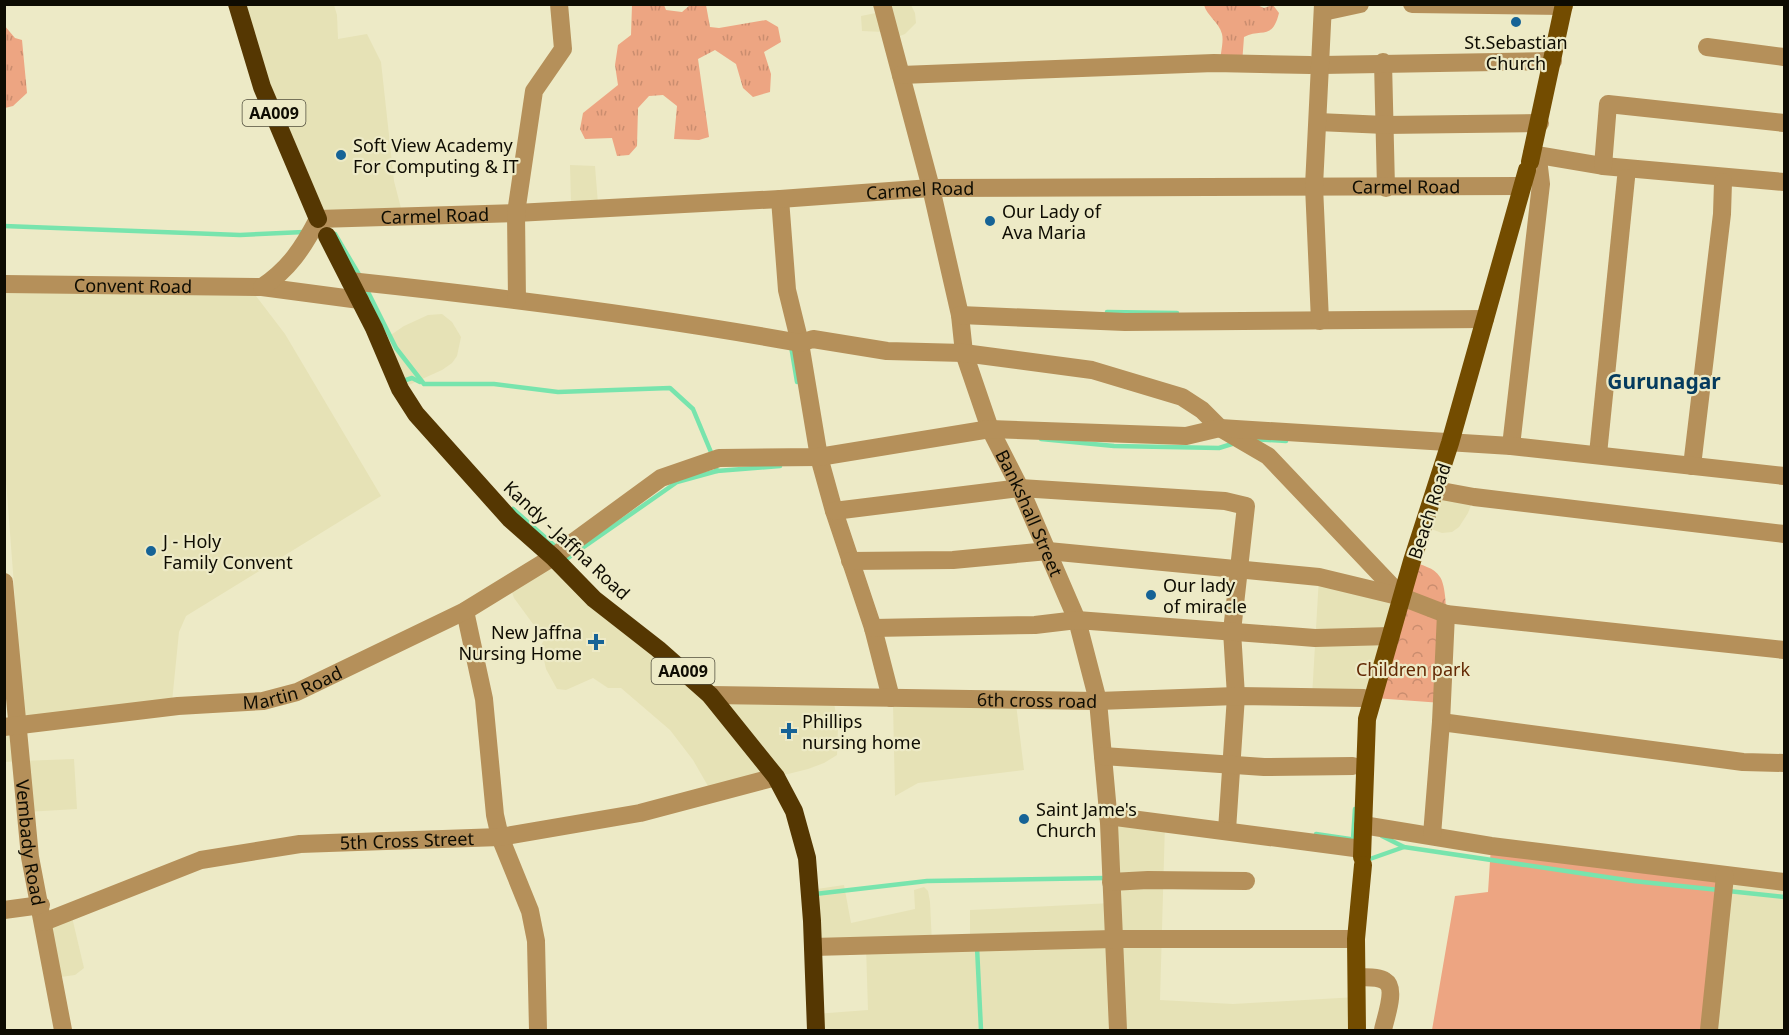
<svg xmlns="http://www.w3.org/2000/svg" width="1789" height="1035" viewBox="0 0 1789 1035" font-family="'Noto Sans',sans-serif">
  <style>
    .built { fill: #e6e2b6 }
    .grass { fill: url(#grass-tufts) }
    .park { fill: url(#park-crowns) }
    .pitch { fill: #eda582 }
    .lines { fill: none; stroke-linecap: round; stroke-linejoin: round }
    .stream { stroke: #78e4ad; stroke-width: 4.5 }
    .minor { stroke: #b5905a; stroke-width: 18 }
    .major { stroke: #734c00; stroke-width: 18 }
    .highway { stroke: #553702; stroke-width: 18 }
    .poi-dot { fill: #166396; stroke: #edeac6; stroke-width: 2 }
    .labels { text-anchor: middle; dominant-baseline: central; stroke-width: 4.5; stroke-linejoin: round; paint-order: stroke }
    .shield { fill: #edeac6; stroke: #514f3d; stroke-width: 1.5 }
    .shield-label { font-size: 16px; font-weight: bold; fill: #0e0c02 }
    .poi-label { font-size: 18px; fill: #0e0c02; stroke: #edeac6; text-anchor: start }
    .street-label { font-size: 18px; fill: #0e0c02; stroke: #edeac6 }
    .park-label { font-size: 18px; fill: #632904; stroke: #edeac6 }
    .quarter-label { font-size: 21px; font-weight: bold; fill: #053b5e; stroke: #edeac6 }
  </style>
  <defs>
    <pattern id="grass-tufts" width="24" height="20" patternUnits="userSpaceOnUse" patternTransform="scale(1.5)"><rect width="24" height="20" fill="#eda582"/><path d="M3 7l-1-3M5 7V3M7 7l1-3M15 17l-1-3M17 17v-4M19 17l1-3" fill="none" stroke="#ca8d6f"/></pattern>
    <pattern id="park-crowns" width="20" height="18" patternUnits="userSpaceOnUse" patternTransform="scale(1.5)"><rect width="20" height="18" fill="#eda582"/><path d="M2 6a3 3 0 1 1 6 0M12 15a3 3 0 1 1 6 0" fill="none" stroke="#ca8d6f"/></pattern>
  </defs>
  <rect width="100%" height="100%" fill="#edeac6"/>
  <g class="built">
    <path d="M237 5H334L337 15 338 39 367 34 381 62 394 181 403 216 318 219Z"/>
    <path d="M882 5H911L915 13 916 23 905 34 892 39Z"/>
    <path d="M881 12 883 32 862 31 861 16Z"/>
    <path d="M570 165 595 166 598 204 571 203Z"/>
    <path d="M4 291 256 296 285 334 381 496 186 616 179 632 172 702 24 717 5 467Z"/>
    <path d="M442 314 452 322 461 337 457 356 452 363 442 370 400 389 379 343 404 326 428 315Z"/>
    <path d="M1436 490 1474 497 1468 513 1459 527 1452 532 1442 533 1423 526Z"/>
    <path d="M553 557 710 695 833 697 838 726 837 755 824 763 808 769 712 793 693 760 670 730 621 688H608L593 678 566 690 557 689 546 669 541 646 544 639 514 598 509 584Z"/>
    <path d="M1319 577 1402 597 1374 698 1312 697Z"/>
    <path d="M893 704H1016L1024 770 918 783 895 796Z"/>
    <path d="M17 726 21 761 74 759 77 809 26 812 20 761 5 762V727Z"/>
    <path d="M1108 816 1165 823 1160 1000 1233 1004 1357 997V1030H816L815 1014 868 1010 866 946 813 947 810 890 844 885 851 923 915 909 914 890 924 887 928 891 930 902 932 944 970 942V910L1112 903Z"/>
    <path d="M1725 876 1784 882V1030H1709Z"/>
    <path d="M71 913 84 968 75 975 54 978 44 922Z"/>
  </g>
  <g class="grass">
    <path d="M632 5H664L666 10 682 12 690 5H706L710 27 719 28 766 20 778 27 781 42 764 52 771 74 770 92 753 97 743 88 736 64 715 50 698 59 709 137 699 140 674 139 677 106 663 95 649 96 638 108 637 146 629 155 617 156 612 138 585 139 580 129 583 113 618 85 615 65 618 45 631 35Z"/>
    <path d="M1204 5H1257L1264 8 1273 5 1279 13C1272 41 1262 28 1244 37L1242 64H1220C1220 55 1224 42 1222 34 1219 22 1207 16 1204 5Z"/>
    <path d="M4 25 15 38 22 40 27 93 13 106 5 108Z"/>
  </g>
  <path class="park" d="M1412 561C1422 566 1434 567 1440 577 1452 595 1443 678 1442 703L1374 698Z"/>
  <path class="pitch" d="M1491 846 1725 876 1709 1030H1432L1455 896 1488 892Z"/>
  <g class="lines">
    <g class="stream">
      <path d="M4 226 240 235 304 232"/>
      <path d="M335 234 361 278"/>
      <path d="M366 288 396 348 424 384H494L558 392 670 388 693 409 713 457"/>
      <path d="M1107 312 1177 313"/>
      <path d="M791 346 797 382"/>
      <path d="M400 382 412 378 420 382"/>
      <path d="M1041 439 1114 446 1219 448 1235 443"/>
      <path d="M1252 439 1286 441"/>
      <path d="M715 465 717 471 780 466"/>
      <path d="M513 509 557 548"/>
      <path d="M568 558 677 482 717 471"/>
      <path d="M1316 834 1350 839"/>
      <path d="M1382 836 1404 847 1633 881 1719 890"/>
      <path d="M1353 839 1355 809"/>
      <path d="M1367 860 1404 847"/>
      <path d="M1728 891 1784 897"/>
      <path d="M815 894 927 881 1106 878"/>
      <path d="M977 947 981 1030"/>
    </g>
    <g class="minor">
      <path id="s1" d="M882 4 931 188 960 315 964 353 990 429 1020 488 1077 620 1098 701 1109 823 1118 1030"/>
      <path d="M1412 4 1564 6"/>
      <path d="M1323 12 1360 4"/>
      <path d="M1707 47 1784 57"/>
      <path d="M1383 62 1386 188"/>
      <path d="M1322 65 1553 61"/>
      <path d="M901 75 1214 63 1310 65"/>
      <path d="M1318 122 1385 125 1540 123"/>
      <path d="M1532 154 1603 166 1784 182"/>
      <path d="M1603 166 1608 104 1784 123"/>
      <path d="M780 199 787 290 800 343 819 457 834 511 873 628 891 698"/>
      <path d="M350 281C500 297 651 316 800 343L813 339 887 351 964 353 1092 370 1182 397 1202 410 1220 428 1268 456 1402 597"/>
      <path id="s2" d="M4 284 262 287 360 300"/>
      <path id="s3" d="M262 287C289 269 303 248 318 219L516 213 780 199 931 188 1521 186"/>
      <path d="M517 300 516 213 534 91 563 49 559 4"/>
      <path d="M960 315 1125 322 1485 319"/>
      <path d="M1320 321 1314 186 1323 4"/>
      <path d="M1511 446 1541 184 1539 167 1532 154"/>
      <path d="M1598 454 1626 178"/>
      <path d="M1692 466 1722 214 1723 182"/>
      <path d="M1436 490 1474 497 1784 534"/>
      <path d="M834 511 1020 488 1225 501 1246 506 1232 631 1236 696 1227 830"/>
      <path d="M850 561 953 560 1048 551 1319 577 1402 597 1446 614"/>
      <path id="s4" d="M4 582 30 857 63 1030"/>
      <path d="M465 611 484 699 495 815 500 837 530 911 536 941 538 1030"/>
      <path d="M873 628 1035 625 1077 620 1315 638 1391 636"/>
      <path id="s5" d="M710 695 1098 701 1236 696 1364 698"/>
      <path d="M1441 722 1743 762 1784 763"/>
      <path id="s6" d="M4 727 178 706 263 701 297 692 465 611 553 557 661 478 719 458 819 457 990 429 1186 436 1220 428 1511 446 1784 476"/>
      <path d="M1103 756 1264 767 1353 766"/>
      <path d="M1108 816 1362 849"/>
      <path d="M1363 825 1491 846 1784 882"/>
      <path d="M1432 835 1441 722 1446 614 1784 650"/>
      <path d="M1111 882 1148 880 1246 881"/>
      <path d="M4 910 41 905"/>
      <path id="s7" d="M44 922 201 860 300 844 500 837 640 813 776 777"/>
      <path d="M813 947 1113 939H1356"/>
      <path d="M1357 977C1365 978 1378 976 1385 981 1397 988 1385 1019 1383 1030"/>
      <path d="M1709 1030 1725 876"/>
    </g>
    <g class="major">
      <path d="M1530 162 1564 4"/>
      <path d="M1362 857 1367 719 1412 561 1450 443 1527 170"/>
      <path d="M1357 1030 1356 939 1363 865"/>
    </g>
    <g class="highway">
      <path d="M237 4 262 87 318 219"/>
      <path d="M327 236 374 328 400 389 416 414 510 519 553 557 594 599 658 649 710 695 776 777 794 811 807 858 812 921 816 1030"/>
    </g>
  </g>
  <g class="poi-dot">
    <circle cx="1516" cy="22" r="6"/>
    <circle cx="341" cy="155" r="6"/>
    <circle cx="990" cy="221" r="6"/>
    <circle cx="151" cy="551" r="6"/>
    <circle cx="1151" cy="595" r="6"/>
    <path d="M593 633h6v6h6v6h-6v6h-6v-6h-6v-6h6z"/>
    <path d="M786 722h6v6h6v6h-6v6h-6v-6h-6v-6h6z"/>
    <circle cx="1024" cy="819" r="6"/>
  </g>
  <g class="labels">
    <g class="shield">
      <rect x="242.5" y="100" width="63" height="26" rx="4.5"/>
      <rect x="651.5" y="658" width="63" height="26" rx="4.5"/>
    </g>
    <g class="shield-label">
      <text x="274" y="113">AA009</text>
      <text x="683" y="671">AA009</text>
    </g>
    <g class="poi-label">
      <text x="1516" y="42" text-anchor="middle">St.Sebastian<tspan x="1516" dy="21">Church</tspan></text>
      <text x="353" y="145">Soft View Academy<tspan x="353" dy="21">For Computing &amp; IT</tspan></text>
      <text x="1002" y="211">Our Lady of<tspan x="1002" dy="21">Ava Maria</tspan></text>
      <text x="163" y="541">J - Holy<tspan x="163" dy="21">Family Convent</tspan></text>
      <text x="1163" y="585">Our lady<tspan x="1163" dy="21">of miracle</tspan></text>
      <text x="582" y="632" text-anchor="end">New Jaffna<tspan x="582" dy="21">Nursing Home</tspan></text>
      <text x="802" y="721">Phillips<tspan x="802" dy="21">nursing home</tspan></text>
      <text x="1036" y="809">Saint Jame's<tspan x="1036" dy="21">Church</tspan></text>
    </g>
    <g class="street-label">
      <text stroke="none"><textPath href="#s3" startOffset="1178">Carmel Road</textPath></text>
      <text stroke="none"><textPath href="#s3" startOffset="692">Carmel Road</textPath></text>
      <text stroke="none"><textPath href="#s3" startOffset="206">Carmel Road</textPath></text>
      <text stroke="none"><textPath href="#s2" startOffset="129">Convent Road</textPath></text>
      <text transform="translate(1429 511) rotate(-72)">Beach Road</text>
      <text stroke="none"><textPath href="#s1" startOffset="532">Bankshall Street</textPath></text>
      <text transform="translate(567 540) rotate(43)">Kandy - Jaffna Road</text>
      <text stroke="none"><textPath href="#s6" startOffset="292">Martin Road</textPath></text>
      <text stroke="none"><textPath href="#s5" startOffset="327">6th cross road</textPath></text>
      <text stroke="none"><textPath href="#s7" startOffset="376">5th Cross Street</textPath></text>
      <text stroke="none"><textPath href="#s4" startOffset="262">Vembady Road</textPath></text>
    </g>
    <g class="park-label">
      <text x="1413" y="669">Children park</text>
    </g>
    <g class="quarter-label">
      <text x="1664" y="381">Gurunagar</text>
    </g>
  </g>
  <rect width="1789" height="1035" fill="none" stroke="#0e0c02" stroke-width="12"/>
</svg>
